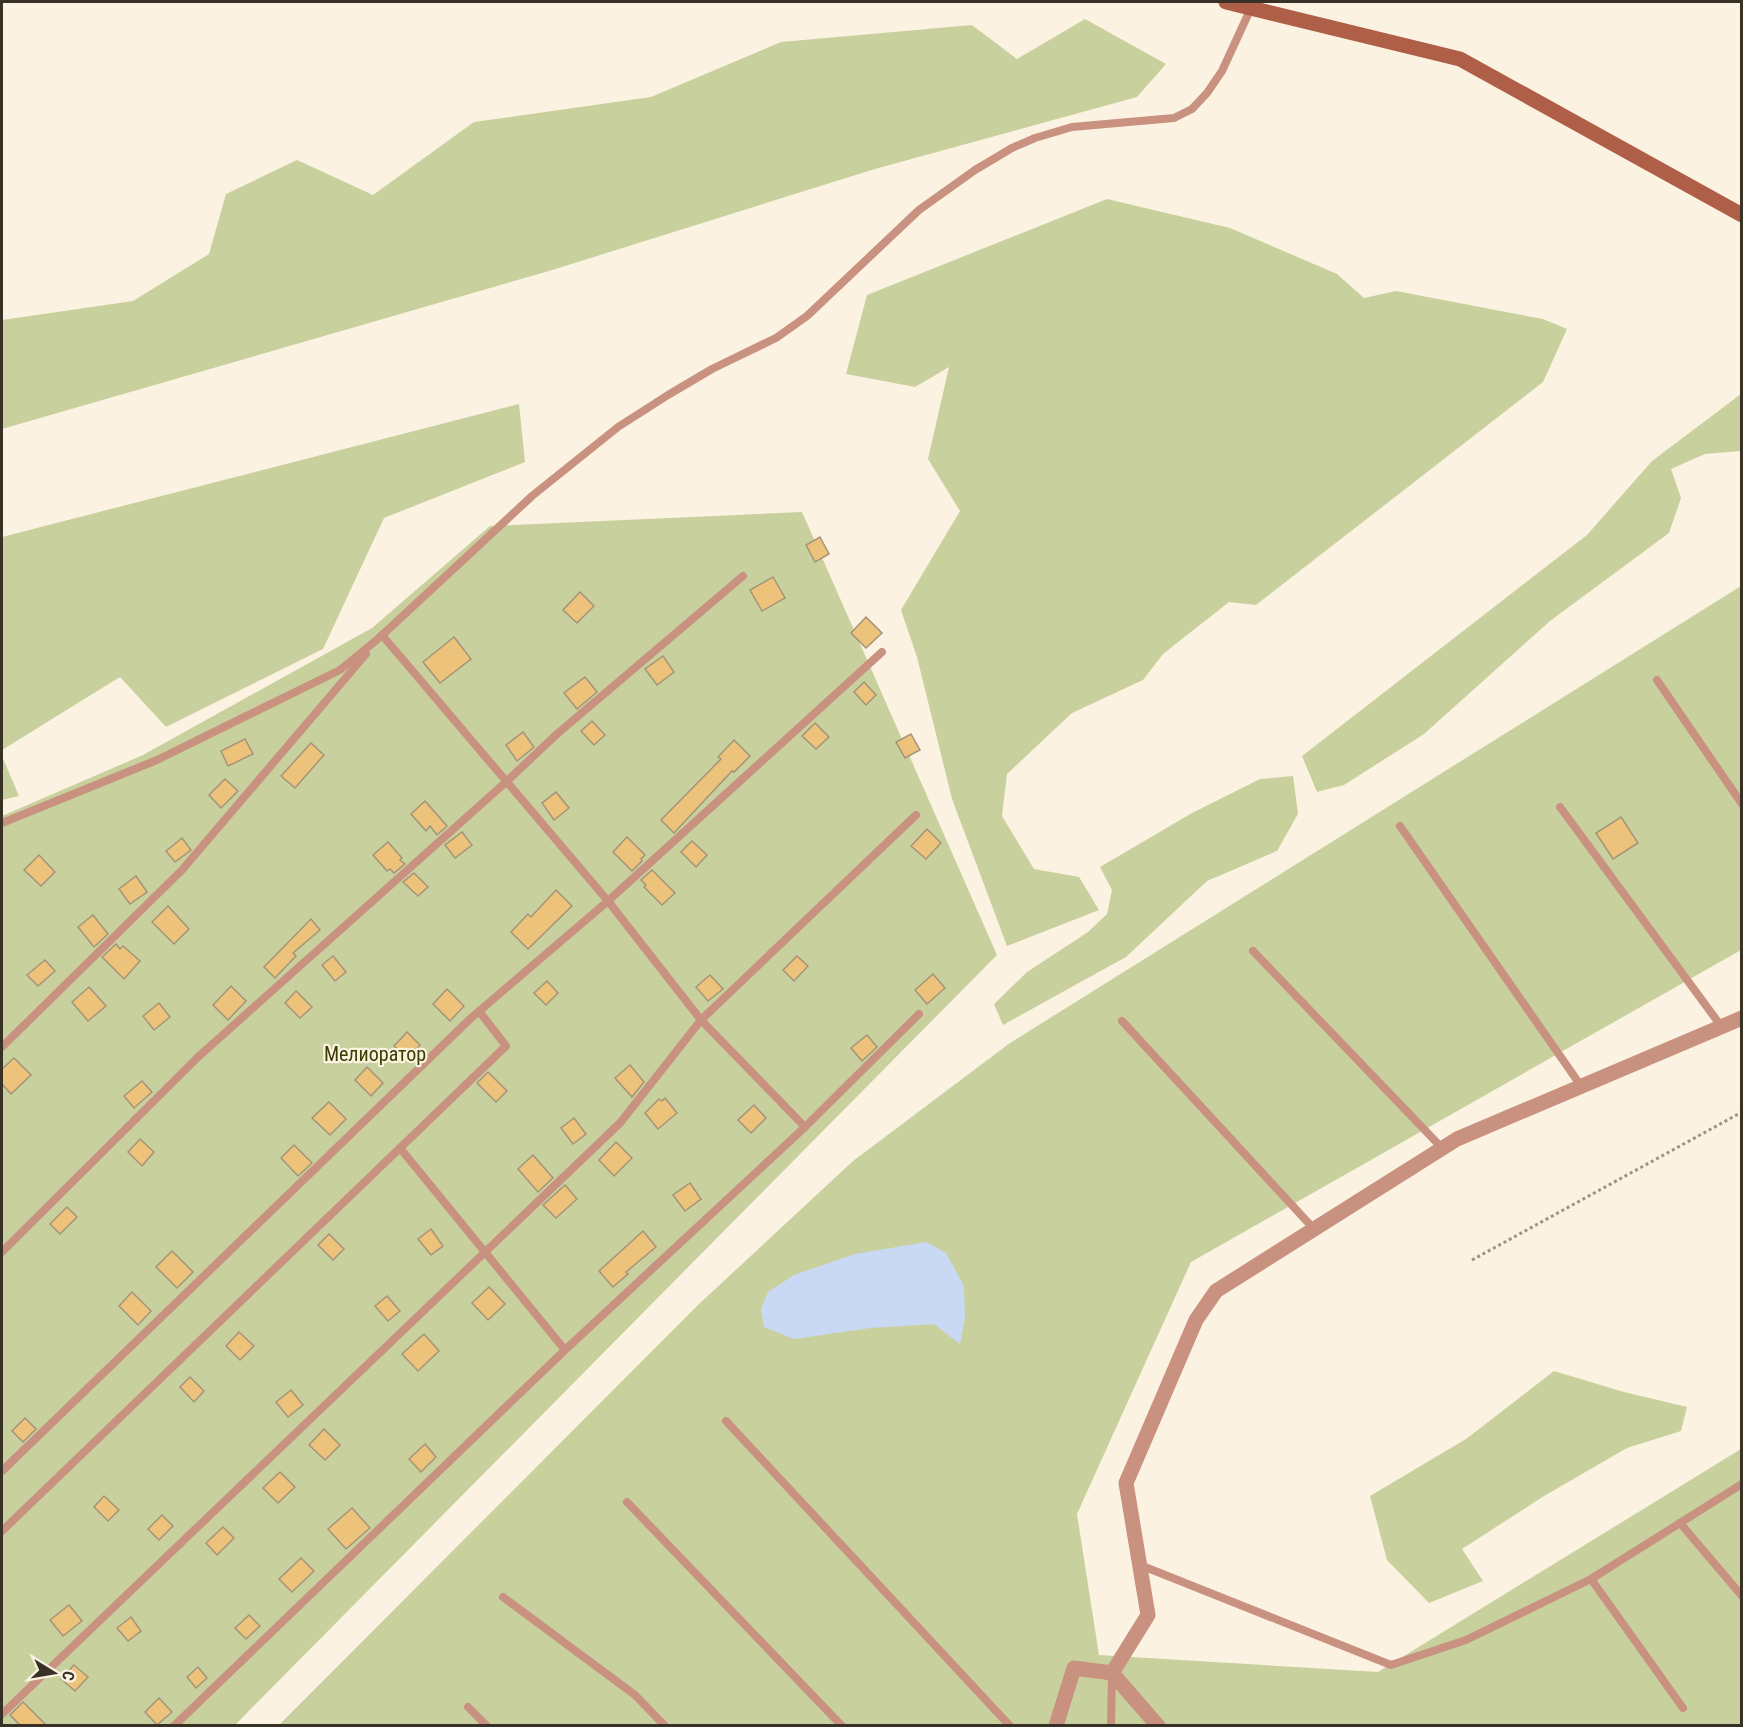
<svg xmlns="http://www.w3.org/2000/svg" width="1743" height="1727" viewBox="0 0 1743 1727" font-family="'Roboto Condensed',sans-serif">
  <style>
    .green { fill: #c8d19e }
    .water { fill: #c9d9f4 }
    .building { fill: #edc27a; stroke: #a4947a; stroke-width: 1.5 }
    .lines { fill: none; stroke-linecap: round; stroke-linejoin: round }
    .path { stroke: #9b9385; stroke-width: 3; stroke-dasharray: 3 3; stroke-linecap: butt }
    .lane { stroke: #c99180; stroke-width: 8 }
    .street { stroke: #c99180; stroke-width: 15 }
    .secondary { stroke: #af5f47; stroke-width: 15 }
    .labels { text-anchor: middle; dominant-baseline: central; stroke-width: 4.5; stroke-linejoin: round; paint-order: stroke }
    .park-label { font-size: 20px; fill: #373e00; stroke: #fcf2e1 }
  </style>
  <rect width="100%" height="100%" fill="#fcf2e1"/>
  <g class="green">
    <path d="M1085 19 1166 64 1137 97 875 169 549 271 2 429V320L133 301 209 254 226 194 297 160 373 195 474 122 651 97 781 42 972 25 1017 59Z"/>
    <path d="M1107 199 1230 228 1337 274 1364 298 1396 291 1543 319 1567 329 1543 382 1256 605 1229 602 1163 654 1143 680 1072 713 1007 774 1002 816 1034 869 1079 877 1099 910 1007 946 952 799 917 657 901 610 960 511 928 459 949 367 915 387 846 374 867 295Z"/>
    <path d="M1741 394V451L1705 454 1671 469 1681 498 1669 533 1550 621 1424 734 1344 785 1317 792 1302 756 1587 535 1652 461Z"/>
    <path d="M519 404 525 462 384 518 323 649 166 727 120 677 2 750V537Z"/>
    <path d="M802 512 997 955 235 1725H2V816L143 755 372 628 490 526Z"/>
    <path d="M1741 586V950L1191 1262 1077 1514 1099 1655 1378 1672 1741 1449V1725L278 1726 698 1305 853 1161 1010 1043Z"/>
    <path d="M2 756 19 796 2 800Z"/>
    <path d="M1293 776 1298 814 1277 851 1207 881 1126 957 1003 1025 994 1004 1027 972 1088 932 1107 914 1112 890 1100 867 1192 813 1260 779Z"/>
    <path d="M1554 1371 1624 1392 1687 1407 1681 1431 1627 1448 1544 1496 1462 1549 1483 1581 1429 1603 1387 1560 1370 1496 1466 1439Z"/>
  </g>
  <path class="water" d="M926 1242 946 1253 964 1286 965 1318 960 1344 934 1324 870 1328 794 1339 764 1327 761 1309 768 1292 794 1275 855 1254Z"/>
  <g class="building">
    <path d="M820 537 829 554 815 562 806 545Z"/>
    <path d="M773 577 785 598 762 611 750 590Z"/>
    <path d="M580 592 594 606 577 623 563 610Z"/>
    <path d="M866 617 882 633 866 648 851 633Z"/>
    <path d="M454 637 471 659 440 683 423 662Z"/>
    <path d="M663 656 674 672 657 685 645 669Z"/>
    <path d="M585 677 597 692 577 709 564 693Z"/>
    <path d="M864 682 876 695 866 705 854 692Z"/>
    <path d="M592 721 605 735 594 745 581 731Z"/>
    <path d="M815 723 829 737 816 749 802 736Z"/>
    <path d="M523 732 534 747 517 761 506 745Z"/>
    <path d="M911 734 920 750 905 758 896 742Z"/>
    <path d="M245 739 253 754 228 766 221 751Z"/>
    <path d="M734 740 750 756 734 772 732 771 674 833 661 820 721 759 718 757Z"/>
    <path d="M311 743 324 755 295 788 281 776Z"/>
    <path d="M225 779 238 791 221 808 209 795Z"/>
    <path d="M556 792 569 808 554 820 542 803Z"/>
    <path d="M425 801 447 826 437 835 430 826 426 831 411 814Z"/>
    <path d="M1621 817 1638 843 1613 859 1596 833Z"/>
    <path d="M927 829 941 843 926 859 911 846Z"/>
    <path d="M462 832 472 845 455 858 445 845Z"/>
    <path d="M627 837 645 855 641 859 642 861 632 871 613 852Z"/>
    <path d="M182 838 191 850 175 862 166 851Z"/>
    <path d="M692 841 707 855 696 867 681 852Z"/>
    <path d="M388 842 402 858 400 860 405 864 394 873 390 869 387 871 373 855Z"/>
    <path d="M39 855 55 872 41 886 24 870Z"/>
    <path d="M652 870 675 893 662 905 644 887 646 885 641 880Z"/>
    <path d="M414 873 428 887 418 896 403 882Z"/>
    <path d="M136 876 147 892 130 904 119 889Z"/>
    <path d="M556 890 572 906 528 949 511 932 528 914 531 917Z"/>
    <path d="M168 906 189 929 174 944 152 922Z"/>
    <path d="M93 915 108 934 94 947 78 927Z"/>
    <path d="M311 919 320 930 293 953 296 956 275 978 264 967Z"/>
    <path d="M116 944 120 949 123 946 140 961 124 979 102 957Z"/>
    <path d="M333 956 346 972 335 981 322 965Z"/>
    <path d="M797 956 808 966 794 981 783 970Z"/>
    <path d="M45 960 55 971 38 986 27 975Z"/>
    <path d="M933 974 945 988 927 1004 915 990Z"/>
    <path d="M710 975 723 989 708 1001 696 987Z"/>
    <path d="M547 981 558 993 546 1005 534 993Z"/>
    <path d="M231 986 246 1001 228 1020 213 1005Z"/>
    <path d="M89 987 106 1006 88 1021 72 1002Z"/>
    <path d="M447 989 464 1006 450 1021 433 1004Z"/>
    <path d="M296 991 312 1007 300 1018 285 1003Z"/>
    <path d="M159 1003 170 1017 154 1030 143 1016Z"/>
    <path d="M407 1032 420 1045 407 1059 394 1046Z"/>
    <path d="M867 1035 877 1047 862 1061 851 1048Z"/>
    <path d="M14 1058 31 1075 11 1094 2 1084V1069Z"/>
    <path d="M630 1065 644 1082 632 1097 615 1078Z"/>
    <path d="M367 1067 383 1083 371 1096 355 1080Z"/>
    <path d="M488 1072 507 1091 496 1102 477 1083Z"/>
    <path d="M142 1081 152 1092 134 1108 124 1096Z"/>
    <path d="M665 1098 677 1113 658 1129 645 1113 659 1099 662 1101Z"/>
    <path d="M329 1102 346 1119 330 1135 312 1118Z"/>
    <path d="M754 1105 766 1118 751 1133 738 1120Z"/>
    <path d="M574 1118 586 1134 573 1144 561 1128Z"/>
    <path d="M140 1139 154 1152 142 1166 128 1152Z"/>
    <path d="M616 1142 632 1158 614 1176 599 1160Z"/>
    <path d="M294 1145 312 1163 298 1176 281 1158Z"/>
    <path d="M533 1155 553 1178 538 1192 518 1169Z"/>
    <path d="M690 1183 701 1199 685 1211 673 1195Z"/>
    <path d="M565 1185 577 1199 556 1218 543 1205Z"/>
    <path d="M67 1207 77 1217 60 1234 50 1224Z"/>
    <path d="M431 1229 443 1246 431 1255 418 1239Z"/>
    <path d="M643 1231 656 1247 626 1272 628 1274 613 1287 599 1271Z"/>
    <path d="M329 1234 344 1249 333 1260 318 1245Z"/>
    <path d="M172 1251 193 1272 177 1288 156 1267Z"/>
    <path d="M489 1287 505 1304 488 1320 472 1303Z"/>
    <path d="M132 1292 151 1311 138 1325 119 1306Z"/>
    <path d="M387 1296 400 1311 388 1321 375 1306Z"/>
    <path d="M239 1332 254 1346 240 1360 226 1346Z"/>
    <path d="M424 1334 439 1351 418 1371 402 1354Z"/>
    <path d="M190 1377 204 1391 194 1402 180 1387Z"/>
    <path d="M291 1390 303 1405 288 1417 276 1402Z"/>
    <path d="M25 1418 36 1429 23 1442 12 1431Z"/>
    <path d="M324 1429 340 1445 325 1460 309 1445Z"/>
    <path d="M425 1444 436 1457 421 1472 409 1459Z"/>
    <path d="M280 1472 295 1487 278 1503 263 1488Z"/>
    <path d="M104 1496 119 1510 108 1521 94 1507Z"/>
    <path d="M352 1508 370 1528 346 1549 328 1529Z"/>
    <path d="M162 1515 173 1526 159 1540 148 1529Z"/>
    <path d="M223 1527 234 1538 217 1555 206 1543Z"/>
    <path d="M301 1558 314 1571 292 1592 279 1579Z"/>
    <path d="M69 1605 82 1621 63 1636 50 1620Z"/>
    <path d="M249 1615 260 1626 246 1639 235 1628Z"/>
    <path d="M131 1617 141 1631 128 1641 117 1628Z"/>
    <path d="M74 1665 88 1677 75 1691 61 1679Z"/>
    <path d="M198 1667 207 1678 196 1688 187 1677Z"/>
    <path d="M159 1698 172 1712 157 1725 145 1712Z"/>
    <path d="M23 1702 46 1725H20L10 1715Z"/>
  </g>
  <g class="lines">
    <path class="path" d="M1472 1260 1742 1112"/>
    <g class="lane">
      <path d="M380 637 382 635 608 901 701 1020 805 1127"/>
      <path d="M1657 680 1742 804"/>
      <path d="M1560 807 1721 1026"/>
      <path d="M2 823 157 760 340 670 379 638 532 496 618 427 668 395 712 369 776 338 807 316 919 210 975 170 1012 148 1035 138 1072 127 1174 118 1192 109 1207 93 1222 71 1251 8"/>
      <path d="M1400 826 1581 1086"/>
      <path d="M1253 951 1442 1148"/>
      <path d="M1122 1021 1314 1229"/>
      <path d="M2 1047 182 870 366 654"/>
      <path d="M400 1148 565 1350"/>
      <path d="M2 1252 198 1057 506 782 557 734 743 576"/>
      <path d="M726 1421 1010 1726"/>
      <path d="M2 1471 470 1019 608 901 882 652"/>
      <path d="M627 1502 842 1726"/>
      <path d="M1680 1523 1742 1596"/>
      <path d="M2 1531 506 1046 479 1011"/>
      <path d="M1140 1565 1391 1665 1466 1640 1591 1579 1742 1484"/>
      <path d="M1591 1579 1683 1708"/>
      <path d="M503 1597 635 1695 665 1726"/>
      <path d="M468 1707 487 1726"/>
      <path d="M2 1714 620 1123 701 1020 916 815"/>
      <path d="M174 1726 565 1350 805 1127 919 1014"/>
      <path d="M1111 1726 1112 1674"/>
    </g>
    <g class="street">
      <path d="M1112 1673 1148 1615 1126 1483 1196 1320 1216 1291 1457 1139 1742 1018"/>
      <path d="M1056 1726 1074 1668 1112 1673 1158 1726"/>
    </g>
    <path class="secondary" d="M1226 2 1460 59 1742 215"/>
  </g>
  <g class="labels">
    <g class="park-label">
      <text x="375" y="1054">Мелиоратор</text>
    </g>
  </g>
  <rect width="1743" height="1727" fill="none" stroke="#373126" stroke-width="6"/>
  <g transform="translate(54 1673) rotate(101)" stroke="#fcf2e1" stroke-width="4.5" paint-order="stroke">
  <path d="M0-4.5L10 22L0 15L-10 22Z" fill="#373126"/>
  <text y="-9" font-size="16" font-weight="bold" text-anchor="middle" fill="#373126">С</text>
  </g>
</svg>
